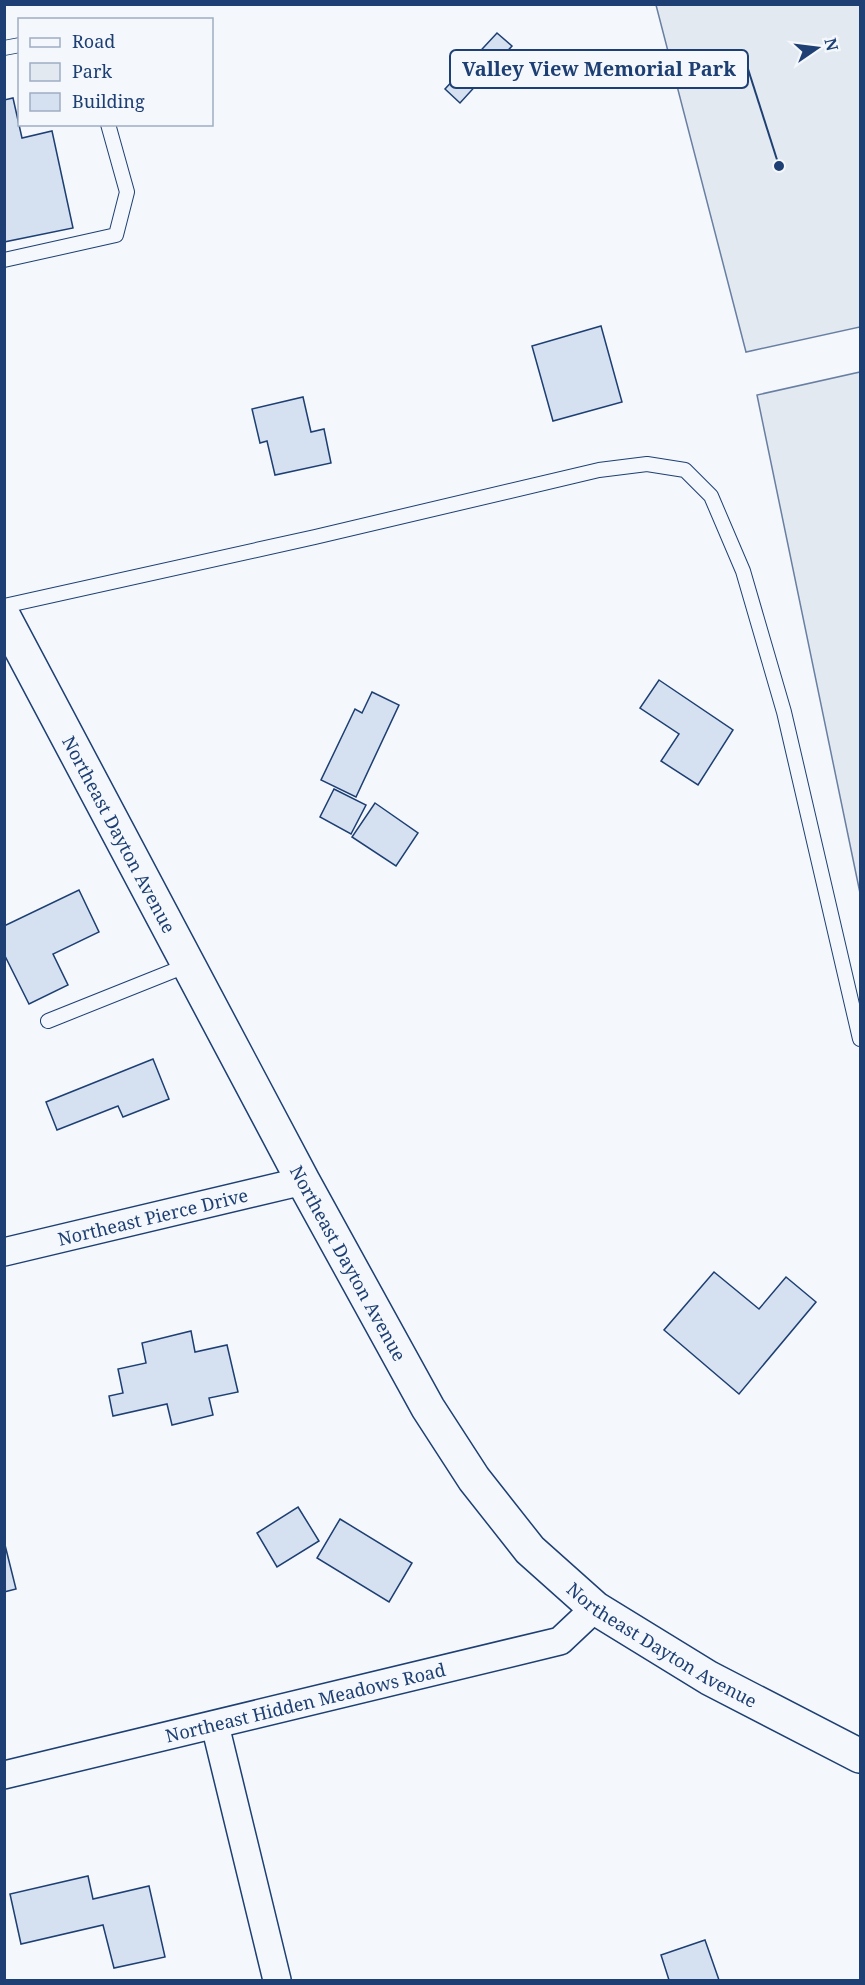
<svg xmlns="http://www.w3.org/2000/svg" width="865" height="1985" viewBox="0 0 865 1985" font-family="'Noto Serif',serif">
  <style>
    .green { fill: #e3e9f0; stroke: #687fa3; stroke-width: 1.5 }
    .building { fill: #d5e0f0; stroke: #1d3f73; stroke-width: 1.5 }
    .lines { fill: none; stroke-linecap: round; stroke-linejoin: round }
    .service-casing { stroke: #1d3f73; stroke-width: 16 }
    .minor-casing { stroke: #1d3f73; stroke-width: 30 }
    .tertiary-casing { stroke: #1d3f73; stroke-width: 36 }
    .service { stroke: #f4f7fb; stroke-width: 14 }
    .minor { stroke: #f4f7fb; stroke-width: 27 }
    .tertiary { stroke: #f4f7fb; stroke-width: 33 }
    .labels { text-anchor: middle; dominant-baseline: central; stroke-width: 4.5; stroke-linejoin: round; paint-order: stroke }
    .street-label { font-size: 18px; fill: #1d3f73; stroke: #f4f7fb }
    .leader { fill: none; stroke: #1d3f73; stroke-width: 2 }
    .callout-dot { fill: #1d3f73; stroke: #f4f7fb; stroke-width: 2 }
    .callout { fill: #f4f7fb; stroke: #1d3f73; stroke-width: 2 }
    .callout-label { font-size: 20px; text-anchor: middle; font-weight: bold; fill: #1d3f73 }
  </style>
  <rect width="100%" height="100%" fill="#f4f7fb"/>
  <g class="green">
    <path d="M656 5H860V327L746 352Z"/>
    <path d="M860 372V893L757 395Z"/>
  </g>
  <g class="building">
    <path d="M497 33 512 46 460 103 445 89Z"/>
    <path d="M13 98 22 138 52 131 73 228 4 242V100Z"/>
    <path d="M601 326 622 402 553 421 532 346Z"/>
    <path d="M303 397 311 432 324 429 331 463 275 475 267 441 260 443 252 409Z"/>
    <path d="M659 680 733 730 698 785 661 761 679 734 640 708Z"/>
    <path d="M372 692 399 705 356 797 321 780 355 709 362 713Z"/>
    <path d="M334 789 366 805 351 834 320 817Z"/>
    <path d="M375 803 418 833 396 866 352 837Z"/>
    <path d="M79 890 99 932 53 954 68 985 29 1004 4 954V926Z"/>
    <path d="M153 1059 169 1099 123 1117 118 1106 57 1130 46 1102Z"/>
    <path d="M714 1272 759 1309 786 1277 816 1302 739 1394 664 1330Z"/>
    <path d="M191 1331 195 1352 227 1345 238 1392 209 1398 213 1415 172 1425 167 1404 113 1416 109 1396 123 1393 118 1369 146 1363 142 1343Z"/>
    <path d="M298 1507 319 1541 277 1567 257 1533Z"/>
    <path d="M340 1519 412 1563 389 1602 317 1558Z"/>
    <path d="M4 1541 16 1589 4 1592Z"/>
    <path d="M88 1876 93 1899 149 1886 165 1957 114 1968 103 1925 21 1944 10 1894Z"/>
    <path d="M705 1940 719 1980H669L661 1955Z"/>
  </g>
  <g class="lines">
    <g class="service-casing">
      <g id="service">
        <path d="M4 48 20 45"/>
        <path d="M4 260 116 235 127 192 108 124"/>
        <path d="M4 606 315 537 599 470 647 464 685 470 711 496 743 571 784 712 860 1039"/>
        <path d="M48 1021 188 965"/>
      </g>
    </g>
    <g class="minor-casing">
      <g id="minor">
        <path id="s1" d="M4 1252 303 1181"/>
        <path d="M215 1725 277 1980"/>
        <path id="s2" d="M4 1775 560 1641 595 1608"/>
      </g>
    </g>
    <g class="tertiary-casing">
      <g id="tertiary">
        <path id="s3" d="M4 617 303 1181 428 1408 474 1479 530 1550 595 1608 709 1678 860 1756"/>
      </g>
    </g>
    <use href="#service" class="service"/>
    <use href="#minor" class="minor"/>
    <use href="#tertiary" class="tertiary"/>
  </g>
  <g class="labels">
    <g class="street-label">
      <text stroke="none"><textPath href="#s3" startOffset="246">Northeast Dayton Avenue</textPath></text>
      <text stroke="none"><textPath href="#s1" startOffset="153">Northeast Pierce Drive</textPath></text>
      <text stroke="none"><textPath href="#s3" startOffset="732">Northeast Dayton Avenue</textPath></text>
      <text stroke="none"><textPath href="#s3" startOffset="1236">Northeast Dayton Avenue</textPath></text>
      <text stroke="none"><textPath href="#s2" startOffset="310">Northeast Hidden Meadows Road</textPath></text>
    </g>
  </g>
  <path class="leader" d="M779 166L748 69"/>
  <circle class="callout-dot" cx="779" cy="166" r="6"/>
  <rect class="callout" x="450" y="50" width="298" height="38" rx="6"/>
  <g class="callout-label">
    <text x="599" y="76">Valley View Memorial Park</text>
  </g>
  <rect width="865" height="1985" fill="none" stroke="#1d3f73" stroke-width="12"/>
  <rect x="18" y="18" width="195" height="108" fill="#f4f7fb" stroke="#9eadc5" stroke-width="1.5"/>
  <rect x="30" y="38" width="30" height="9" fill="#f4f7fb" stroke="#9eadc5" stroke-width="1.5"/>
  <text x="72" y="48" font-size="18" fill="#1d3f73">Road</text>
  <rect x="30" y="63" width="30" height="18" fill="#e3e9f0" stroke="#9eadc5" stroke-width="1.5"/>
  <text x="72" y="78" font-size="18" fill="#1d3f73">Park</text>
  <rect x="30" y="93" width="30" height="18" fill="#d5e0f0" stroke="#9eadc5" stroke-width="1.5"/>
  <text x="72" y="108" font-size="18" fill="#1d3f73">Building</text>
  <g transform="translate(817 48) rotate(76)" stroke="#f4f7fb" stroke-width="4.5" paint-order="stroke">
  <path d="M0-4.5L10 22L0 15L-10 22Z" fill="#1d3f73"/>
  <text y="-9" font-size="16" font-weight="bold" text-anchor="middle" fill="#1d3f73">N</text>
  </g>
</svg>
